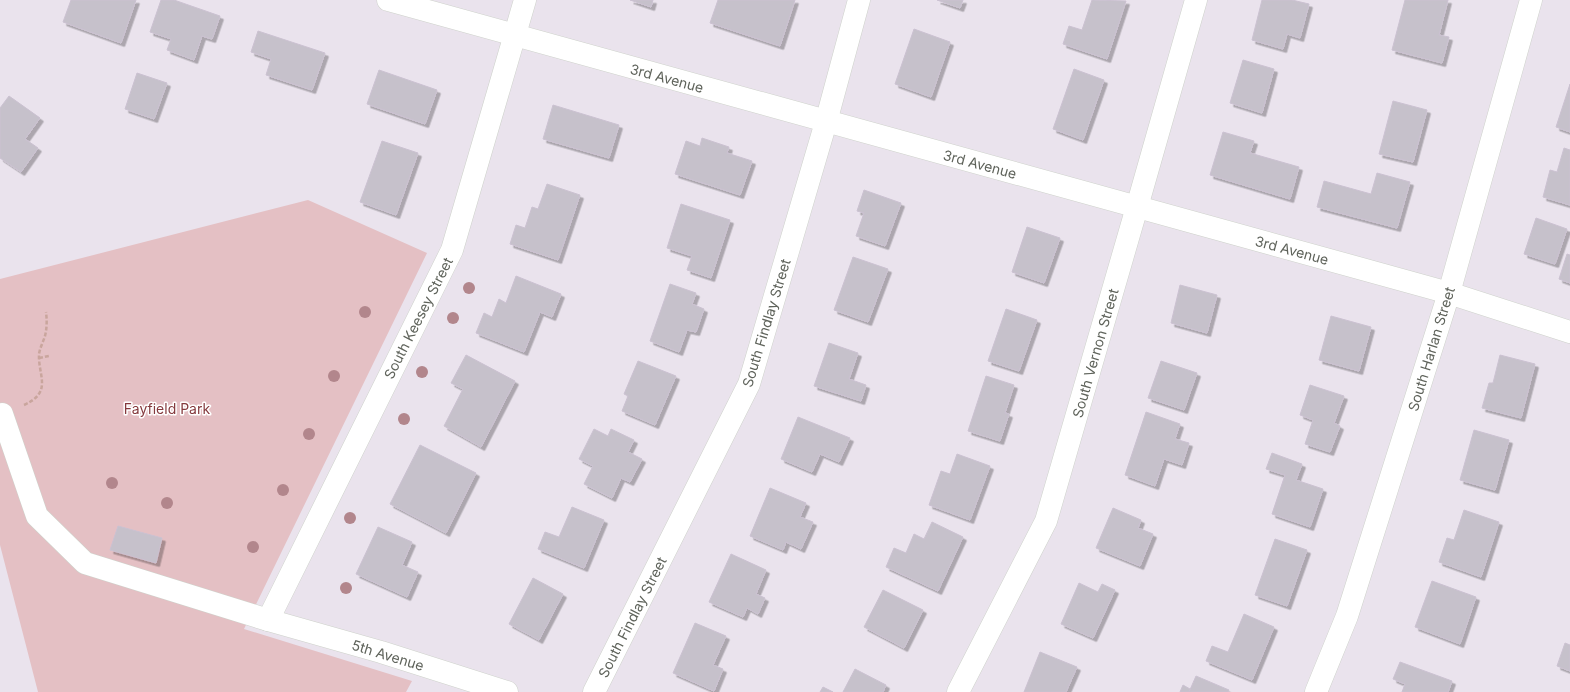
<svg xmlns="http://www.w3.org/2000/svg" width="1570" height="692" viewBox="0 0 1570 692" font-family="Inter,sans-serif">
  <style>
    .green { fill: #e4c0c4 }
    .building { fill: #c6c1cb; stroke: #cbc1d1; filter: url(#shadow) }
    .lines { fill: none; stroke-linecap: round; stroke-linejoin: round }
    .minor-casing { stroke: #ced2cb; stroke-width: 23 }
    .path { stroke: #c9a59d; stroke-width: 2.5; stroke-dasharray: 4 2; stroke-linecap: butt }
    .minor { stroke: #fff; stroke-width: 22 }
    .tree { fill: #b2868c }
    .labels { text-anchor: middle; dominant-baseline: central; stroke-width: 3; stroke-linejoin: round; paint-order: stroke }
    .street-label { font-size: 14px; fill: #5f635b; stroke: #fff }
    .park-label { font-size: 14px; fill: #84393d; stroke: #fff }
  </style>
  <defs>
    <filter id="shadow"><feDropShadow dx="3.5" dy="3.5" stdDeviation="0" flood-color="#0004"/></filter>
  </defs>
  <rect width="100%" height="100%" fill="#eae3ed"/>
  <path class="green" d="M308 200 427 253 244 629 412 681 406 692H38L0 545V279Z"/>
  <g class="building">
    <path d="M71 0H136L121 43 63 22Z"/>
    <path d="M161 0H174L220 16 212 39 202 36 194 60 167 50 171 39 150 32Z"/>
    <path d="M630 0H653L651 7Z"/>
    <path d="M718 0H795L780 46 710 23Z"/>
    <path d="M937 0H963L960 8Z"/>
    <path d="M1092 0 1126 1 1107 59 1063 44 1069 26 1082 30Z"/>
    <path d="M1262 0H1292L1309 4 1300 38 1287 34 1283 49 1252 40Z"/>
    <path d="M1405 0H1448L1439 35 1449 37 1442 63 1392 50Z"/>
    <path d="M914 29 950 42 931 97 895 84Z"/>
    <path d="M258 31 325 53 312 90 266 75 271 59 251 52Z"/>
    <path d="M1243 60 1274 69 1262 113 1230 103Z"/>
    <path d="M1074 69 1104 80 1083 140 1053 129Z"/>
    <path d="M379 70 437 90 425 124 367 104Z"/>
    <path d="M137 73 167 83 154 119 125 109Z"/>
    <path d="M1570 84V132L1556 127Z"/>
    <path d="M9 96 40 118 25 139 38 148 21 172 0 158V108Z"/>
    <path d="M1393 101 1427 110 1413 162 1379 154Z"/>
    <path d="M553 105 619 125 609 158 543 139Z"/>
    <path d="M1223 132 1254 141 1250 153 1299 167 1290 199 1210 175Z"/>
    <path d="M702 138 729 147 727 153 752 161 740 195 675 174 686 141 700 146Z"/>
    <path d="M382 141 418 153 396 215 360 202Z"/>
    <path d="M1564 148 1570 150V205L1543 197 1550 170 1557 172Z"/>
    <path d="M1377 173 1410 182 1397 228 1317 207 1324 181 1371 194Z"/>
    <path d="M547 184 580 195 558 260 510 244 516 225 525 228 532 207 538 209Z"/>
    <path d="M864 190 901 203 885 246 856 236 864 213 857 211Z"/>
    <path d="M681 204 730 220 711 278 687 270 692 256 667 248Z"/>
    <path d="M1536 218 1567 229 1555 264 1524 254Z"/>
    <path d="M1027 227 1060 238 1044 283 1012 272Z"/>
    <path d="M1567 254 1570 255V283L1559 279Z"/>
    <path d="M853 257 888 269 868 322 834 310Z"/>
    <path d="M516 276 561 294 552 317 540 312 524 352 476 333 484 313 492 317 499 299 506 303Z"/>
    <path d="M670 284 696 293 692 304 704 309 696 332 687 330 679 352 650 341Z"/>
    <path d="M1180 285 1217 295 1207 333 1171 323Z"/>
    <path d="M1006 309 1037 320 1019 371 988 361Z"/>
    <path d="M1331 316 1371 327 1359 371 1319 360Z"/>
    <path d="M829 343 858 353 849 379 866 385 861 401 814 386Z"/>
    <path d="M466 355 515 381 481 447 444 426 463 389 451 383Z"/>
    <path d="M1500 355 1535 364 1521 418 1482 408 1489 383H1493Z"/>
    <path d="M638 361 676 376 655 425 622 411 628 396 624 394Z"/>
    <path d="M1161 361 1197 373 1184 410 1148 398Z"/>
    <path d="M986 376 1014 385 1005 413 1009 414 1000 441 968 431Z"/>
    <path d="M1310 385 1344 396 1334 423 1340 426 1330 452 1305 444 1313 420 1300 415Z"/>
    <path d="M1146 412 1180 424 1175 439 1189 443 1182 465 1164 459 1155 486 1125 475Z"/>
    <path d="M798 417 850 438 839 462 820 454 812 472 781 459Z"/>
    <path d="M594 429 608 436 611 429 634 440 628 452 642 459 630 482 621 478 612 498 584 484 593 466 579 459Z"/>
    <path d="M1474 430 1509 440 1495 490 1460 480Z"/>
    <path d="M420 445 476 473 446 533 390 504Z"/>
    <path d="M1272 453 1302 464 1296 480 1323 489 1310 527 1272 514 1285 475 1266 469Z"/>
    <path d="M957 454 990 466 970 520 929 505 941 471 950 474Z"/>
    <path d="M770 488 806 503 800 517 813 522 801 549 786 542 783 550 750 536Z"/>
    <path d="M572 507 604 520 584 568 538 549 545 532 559 537Z"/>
    <path d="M1113 508 1141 520 1138 528 1153 534 1140 566 1096 548Z"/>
    <path d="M1464 510 1499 522 1481 577 1439 562 1447 538 1454 540Z"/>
    <path d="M932 522 963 537 938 591 886 567 894 548 906 553 914 534 924 539Z"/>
    <path d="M118 526 162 538 156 563 110 550Z"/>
    <path d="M378 527 412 542 402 565 418 572 407 597 356 574Z"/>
    <path d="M1275 539 1307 550 1287 606 1255 595Z"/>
    <path d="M731 554 766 570 756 594 765 598 758 614 747 608 743 617 709 602Z"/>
    <path d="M533 578 563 594 539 640 509 624Z"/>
    <path d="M1432 581 1476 597 1460 644 1415 627Z"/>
    <path d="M1079 583 1098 592 1102 584 1115 590 1093 638 1061 624Z"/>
    <path d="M883 590 923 610 904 648 864 627Z"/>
    <path d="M1244 614 1274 627 1252 680 1206 661 1212 646 1228 652Z"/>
    <path d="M695 623 726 636 713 665 723 669 714 691 673 673Z"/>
    <path d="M1565 643 1570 645V671L1557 666Z"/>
    <path d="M1040 652 1077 667 1066 692H1024Z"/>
    <path d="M1400 662 1452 681 1448 692H1402L1405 684 1393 679Z"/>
    <path d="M855 669 886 685 883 692H843Z"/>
    <path d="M1196 676 1229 690 1228 692H1189Z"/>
    <path d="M1183 685 1190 689 1189 692H1180Z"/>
    <path d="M823 687 833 692H820Z"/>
  </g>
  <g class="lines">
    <g class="minor-casing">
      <g id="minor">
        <path d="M388 0 1449 293 1570 332"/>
        <path d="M2 414 37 516 85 563 268 620 381 652 507 692"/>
        <path d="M268 620 452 250 525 0"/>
        <path d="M594 692 749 384 826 122 859 0"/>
        <path d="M958 692 1046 521 1137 207 1196 0"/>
        <path d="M1316 692 1347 616 1449 293 1531 0"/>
      </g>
    </g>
    <g class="path">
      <path d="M39 358 49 356"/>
      <path d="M24 405C53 392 38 376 39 354 40 348 43 342 45 336 47 328 47 320 46 312"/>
    </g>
    <use href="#minor" class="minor"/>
  </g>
  <g class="tree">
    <circle cx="469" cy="288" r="6"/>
    <circle cx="365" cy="312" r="6"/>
    <circle cx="453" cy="318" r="6"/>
    <circle cx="422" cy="372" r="6"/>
    <circle cx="334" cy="376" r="6"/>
    <circle cx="404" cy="419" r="6"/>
    <circle cx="309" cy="434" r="6"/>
    <circle cx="112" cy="483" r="6"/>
    <circle cx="283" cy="490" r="6"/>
    <circle cx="167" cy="503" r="6"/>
    <circle cx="350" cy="518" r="6"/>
    <circle cx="253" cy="547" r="6"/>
    <circle cx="346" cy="588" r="6"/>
  </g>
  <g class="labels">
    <g class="street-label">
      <text transform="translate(667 78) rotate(15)">3rd Avenue</text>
      <text transform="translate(980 164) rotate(15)">3rd Avenue</text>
      <text transform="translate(1292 250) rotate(15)">3rd Avenue</text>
      <text transform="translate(418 318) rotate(-63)">South Keesey Street</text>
      <text transform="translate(766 323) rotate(-73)">South Findlay Street</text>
      <text transform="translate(1431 349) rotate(-73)">South Harlan Street</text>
      <text transform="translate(1095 353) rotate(-74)">South Vernon Street</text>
      <text transform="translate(632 617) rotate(-63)">South Findlay Street</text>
      <text transform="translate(388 655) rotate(17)">5th Avenue</text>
    </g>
    <g class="park-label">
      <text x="167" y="408">Fayfield Park</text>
    </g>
  </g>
</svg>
